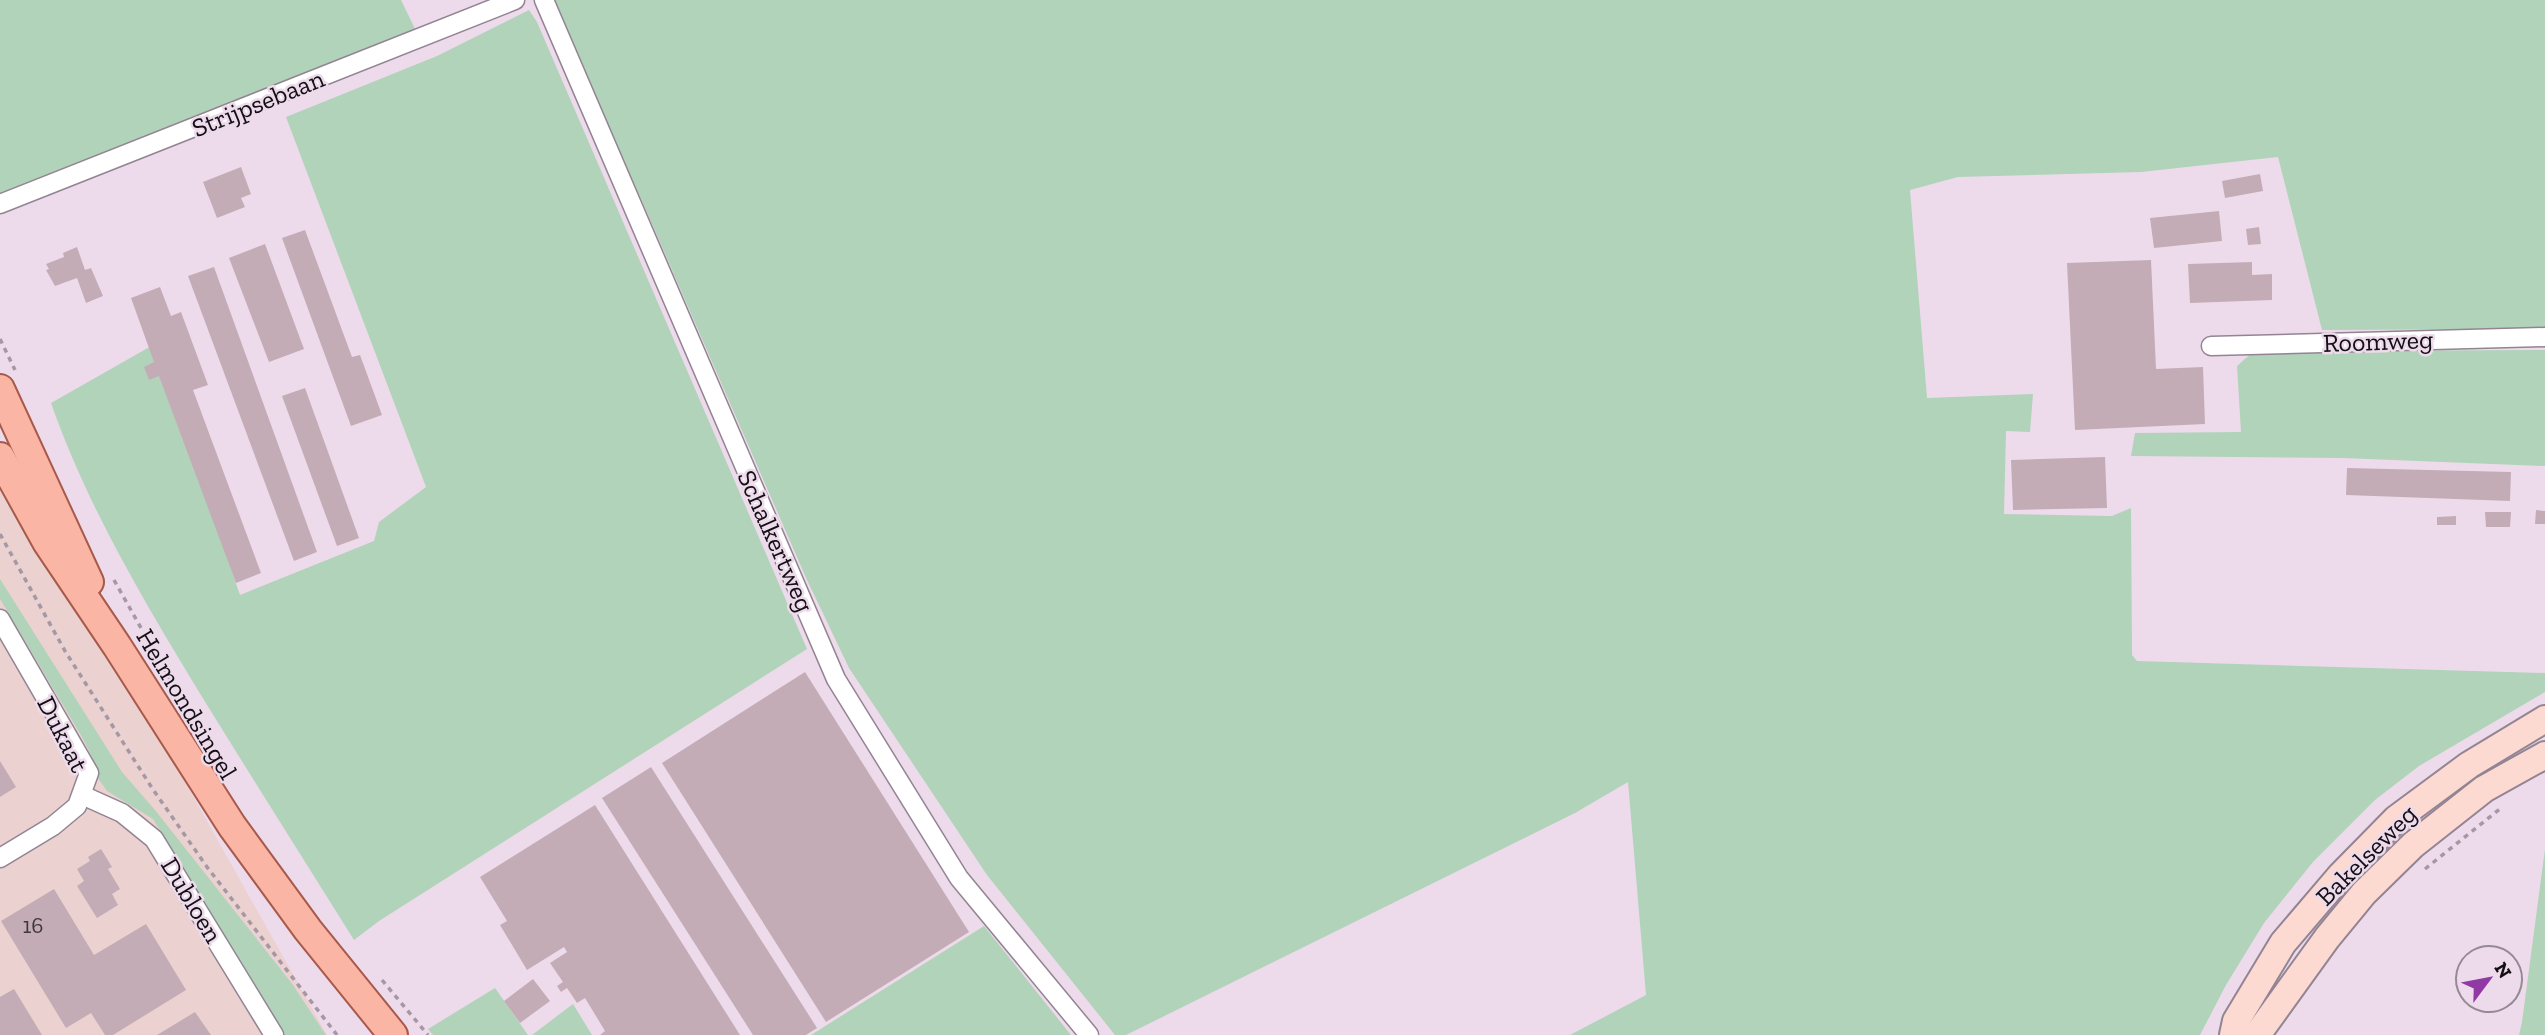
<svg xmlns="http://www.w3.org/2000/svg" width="2545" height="1035" viewBox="0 0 2545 1035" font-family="'Zilla Slab',serif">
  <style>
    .industrial { fill: #ebd1d0 }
    .green { fill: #b1d3ba }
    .building { fill: #c3acb6 }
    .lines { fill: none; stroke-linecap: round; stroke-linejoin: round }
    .minor-casing { stroke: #938493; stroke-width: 21 }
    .secondary-casing { stroke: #938493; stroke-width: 30 }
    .primary-casing { stroke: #a75a4a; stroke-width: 32 }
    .path { stroke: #a598a5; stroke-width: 3.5; stroke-dasharray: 5 5; stroke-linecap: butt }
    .minor { stroke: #fff; stroke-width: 18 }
    .secondary { stroke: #fcdad1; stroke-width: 26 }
    .primary { stroke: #fab5a4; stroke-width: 28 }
    .labels { text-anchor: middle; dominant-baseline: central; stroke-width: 5; stroke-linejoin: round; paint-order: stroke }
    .number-label { font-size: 23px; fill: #40363c }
    .street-label { font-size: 26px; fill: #140f14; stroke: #eddbec }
  </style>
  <rect width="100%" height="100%" fill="#eddbec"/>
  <path class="industrial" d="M0 452 327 1035H0Z"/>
  <g class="green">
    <path d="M0 0H401L420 39 0 203Z"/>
    <path d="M554 0H2545V329L2322 330 2278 157 2141 172 1958 177 1910 190 1927 398 2033 394 2030 432 2006 431 2004 514 2112 516 2131 508 2132 655 2137 661 2545 673V692L2419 766 2375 800 2313 862 2264 923 2226 985 2200 1035H1570L1646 995 1628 782 1575 813 1126 1035H1115L987 875 849 668 807 580 642 201 553 10Z"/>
    <path d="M529 10 537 22 807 649 379 921 354 940C305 862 256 784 207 705 148 608 89 511 51 403L153 345 240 595 374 541 379 522 426 487 286 117 437 56Z"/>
    <path d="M2545 350V466L2343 458 2131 456 2135 433 2241 432 2237 366 2254 351Z"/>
    <path d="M0 579 122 772 155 810 293 985 326 1035H284L153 819 107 791 93 771V759L82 737 0 599Z"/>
    <path d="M2545 849V1035H2519L2522 1022Z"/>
    <path d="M984 926 1071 1035H811Z"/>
    <path d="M495 988 528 1035H433L428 1029Z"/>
    <path d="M573 1004 592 1035H532Z"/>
  </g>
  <g class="building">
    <path d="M241 167 251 194 241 198 245 207 217 218 203 182Z"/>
    <path d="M2260 174 2263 191 2225 198 2222 181Z"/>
    <path d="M2219 211 2222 241 2154 248 2150 218Z"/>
    <path d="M2259 227 2261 244 2248 245 2246 229Z"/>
    <path d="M305 230 352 357 360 355 382 415 351 426 282 238Z"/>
    <path d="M265 244 304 349 269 362 229 258Z"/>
    <path d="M77 247 85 270 91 268 103 296 86 303 77 278 55 286 46 270 49 269 46 264 64 257 63 253Z"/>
    <path d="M2151 260 2156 369 2203 367 2205 424 2075 430 2067 263Z"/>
    <path d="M2252 262V275L2272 274V300L2190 303 2188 264Z"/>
    <path d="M214 267 317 552 294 561 188 276Z"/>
    <path d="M160 287 171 316 181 312 208 385 193 390 261 573 236 583 159 376 149 380 144 367 154 362 131 298Z"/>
    <path d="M305 388 359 538 337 546 282 396Z"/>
    <path d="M2105 457 2107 508 2013 510 2011 460Z"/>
    <path d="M2347 468 2511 472 2510 501 2346 495Z"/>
    <path d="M2536 510 2545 511V524H2535Z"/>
    <path d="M2485 512H2511L2510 527H2486Z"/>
    <path d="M2456 516V525H2437V517Z"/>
    <path d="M805 672 969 932 826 1022 662 763Z"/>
    <path d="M0 761 16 787 0 797Z"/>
    <path d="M651 767 817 1028 806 1035H753L602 798Z"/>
    <path d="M595 805 740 1035H600L605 1031 585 998 577 1003 567 988 561 992 557 986 563 982 550 963 567 952 564 947 527 970 500 925 507 921 480 877Z"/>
    <path d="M101 849 112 867 108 869 120 889 112 894 118 905 97 918 77 886 84 881 77 869 90 861 88 857Z"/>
    <path d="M54 889 94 955 146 924 186 990 113 1035H105L91 1013 66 1028 1 921Z"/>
    <path d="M533 979 550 1001 520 1023 504 1001Z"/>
    <path d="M14 989 42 1035H0V997Z"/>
    <path d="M195 1012 211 1035H157Z"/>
  </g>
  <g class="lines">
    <g class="minor-casing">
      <g id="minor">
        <path d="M544 0 836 679 959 878 1089 1035"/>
        <path d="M0 204 515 0"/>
        <path d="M2211 346 2545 337"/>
        <path d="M0 619 89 773 77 806 53 826 0 858"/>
        <path d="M82 795 122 813 154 839 274 1035"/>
      </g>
    </g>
    <g class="secondary-casing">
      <g id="secondary">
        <path d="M2233 1035 2236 1021 2283 943 2341 875 2396 819 2469 765 2545 719"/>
        <path d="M2257 1035 2327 938 2364 893 2413 845 2484 789 2545 755"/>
      </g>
    </g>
    <g class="primary-casing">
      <g id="primary">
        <path d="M0 389 89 582"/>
        <path d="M0 457 47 542 117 646 232 826 308 930 393 1035"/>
      </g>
    </g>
    <g class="path">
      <path d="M0 339 15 370"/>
      <path d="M0 534 65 651 152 788 207 867 337 1035"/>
      <path d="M114 580 172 683"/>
      <path d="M2425 869 2501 808"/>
      <path d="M382 980 428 1035"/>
    </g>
    <use href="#minor" class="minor"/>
    <use href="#secondary" class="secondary"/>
    <use href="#primary" class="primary"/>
  </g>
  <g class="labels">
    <g class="number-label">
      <text x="33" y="925">16</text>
    </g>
    <g class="street-label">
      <text transform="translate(258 103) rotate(-22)">Strijpsebaan</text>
      <text transform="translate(2378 341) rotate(-2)">Roomweg</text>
      <text transform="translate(776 541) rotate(66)">Schalkertweg</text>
      <text transform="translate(187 704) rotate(59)">Helmondsingel</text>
      <text transform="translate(63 734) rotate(63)">Dukaat</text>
      <text transform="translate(2366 855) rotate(-45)">Bakelseweg</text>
      <text transform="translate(192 900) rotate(59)">Dubloen</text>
    </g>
  </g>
  <g transform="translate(2489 979) rotate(58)"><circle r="33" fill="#eddbec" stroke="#968996" stroke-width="2"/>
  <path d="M0-5L12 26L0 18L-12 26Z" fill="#9139a5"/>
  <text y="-10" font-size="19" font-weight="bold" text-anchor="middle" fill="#140f14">N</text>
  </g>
</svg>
